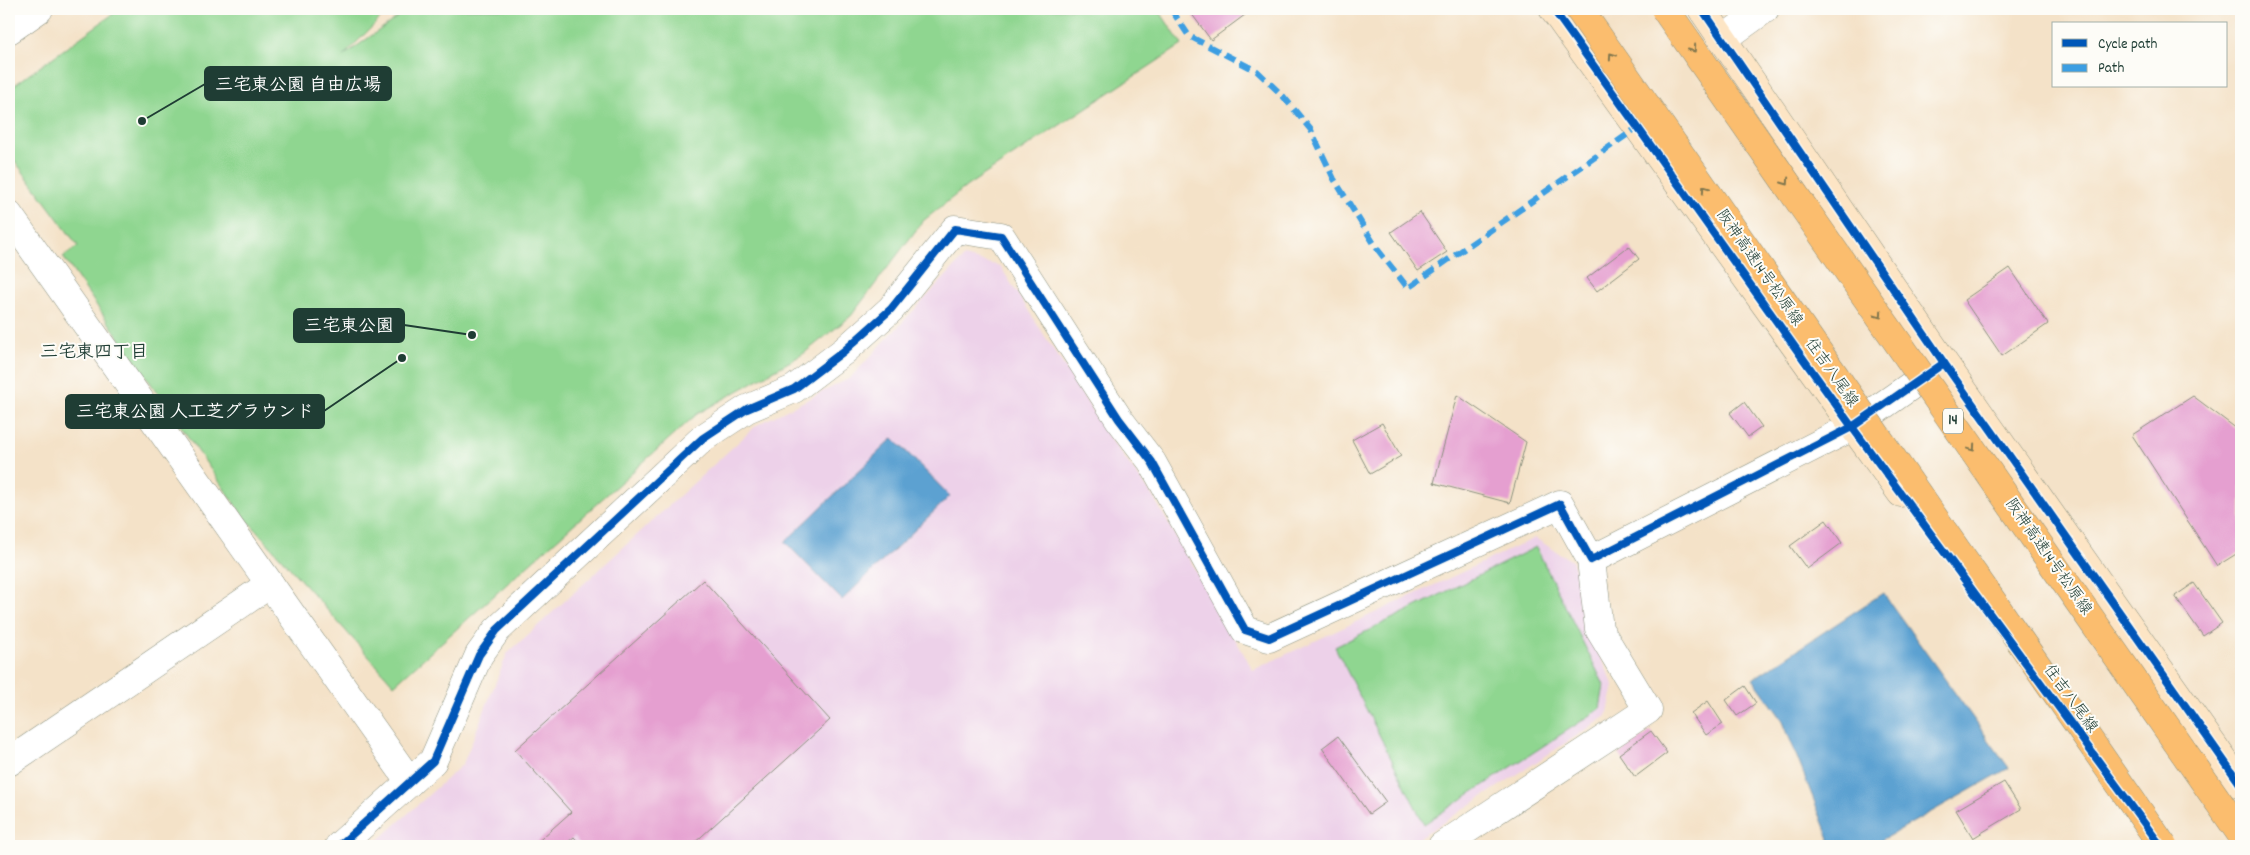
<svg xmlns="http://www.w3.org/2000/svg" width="2250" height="855" viewBox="0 0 2250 855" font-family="Dekko,'Klee One',sans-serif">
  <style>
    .built { fill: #edd1e9 }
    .green { fill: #8fd690; stroke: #578a62 }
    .water { fill: #5ca1d1; stroke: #3e6f82 }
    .building { fill: #e59fd0 }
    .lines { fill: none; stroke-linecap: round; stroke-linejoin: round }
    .street-casing { stroke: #8a907e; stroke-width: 29 }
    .secondary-casing { stroke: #8a907e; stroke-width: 29 }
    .street { stroke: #fff; stroke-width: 28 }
    .secondary { stroke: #fde5c5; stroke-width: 28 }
    .highway-bridge-casing { stroke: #8a907e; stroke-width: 29; stroke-linecap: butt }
    .highway-bridge { stroke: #fbbd6e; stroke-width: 28 }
    .quiet { stroke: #3c9ee2; stroke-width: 6; stroke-dasharray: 12 6; stroke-linecap: butt }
    .cycleway-casing { stroke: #fdfcf7; stroke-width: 11 }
    .cycleway { stroke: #0057b8; stroke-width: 8 }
    .oneway { stroke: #82774e }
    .labels { text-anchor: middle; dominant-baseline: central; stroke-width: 4; stroke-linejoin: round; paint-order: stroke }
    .shield { fill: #fdfcf7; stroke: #62766e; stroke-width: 1 }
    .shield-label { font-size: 15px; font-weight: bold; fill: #1f3d34 }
    .street-label { font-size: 16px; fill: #1f3d34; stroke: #fdfcf7 }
    .neighbourhood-label { font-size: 18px; font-weight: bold; fill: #1f3d34; stroke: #fdfcf7 }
    .leader { fill: none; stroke: #1f3d34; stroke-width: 2 }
    .callout-dot { fill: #1f3d34; stroke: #fdfcf7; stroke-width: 2 }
    .callout { fill: #1f3d34; stroke: #1f3d34; stroke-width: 2 }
    .callout-label { font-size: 18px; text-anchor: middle; font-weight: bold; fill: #fff }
  </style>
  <rect width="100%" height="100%" fill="#fdfcf7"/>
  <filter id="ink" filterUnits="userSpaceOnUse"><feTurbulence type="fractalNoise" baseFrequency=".02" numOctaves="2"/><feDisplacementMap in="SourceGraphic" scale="10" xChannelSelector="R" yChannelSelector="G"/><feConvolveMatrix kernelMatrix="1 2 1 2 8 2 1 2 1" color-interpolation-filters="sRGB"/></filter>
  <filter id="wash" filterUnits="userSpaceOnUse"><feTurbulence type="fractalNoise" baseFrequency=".0096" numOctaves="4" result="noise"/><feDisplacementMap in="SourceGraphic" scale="20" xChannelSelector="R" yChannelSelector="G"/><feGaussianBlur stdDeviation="1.12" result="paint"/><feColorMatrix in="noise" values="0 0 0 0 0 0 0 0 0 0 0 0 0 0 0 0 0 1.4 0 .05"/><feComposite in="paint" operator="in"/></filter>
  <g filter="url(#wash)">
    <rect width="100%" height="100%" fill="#f4e2c8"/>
    <path class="built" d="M964 257 1000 266 1112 441 1152 495 1253 670 1535 538 1572 561 1581 582 1586 625 1614 686 1607 716 1407 846H372L463 764 507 654 757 425 850 378Z"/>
    <g class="green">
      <path d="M120 9H385L384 15 343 56 409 9H1158L1182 45 967 186 923 221 851 316 803 354 697 414 394 685 241 513 63 257 78 246 9 153V89Z"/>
      <path d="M1536 547 1604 685 1600 709 1424 824 1335 647Z"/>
    </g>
    <g class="water">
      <path d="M893 438 950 496 842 600 785 542Z"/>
      <path d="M1883 593 2009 768 1871 846H1832L1782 719 1753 679Z"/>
    </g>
    <g id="blocks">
      <g class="building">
        <path d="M1188 9H1253L1211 40Z"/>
        <path d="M1420 212 1447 252 1418 271 1391 232Z"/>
        <path d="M1629 246 1639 259 1597 291 1587 278Z"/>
        <path d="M2010 268 2048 324 2002 356 1964 300Z"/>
        <path d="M1457 395 1526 442 1510 503 1434 483Z"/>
        <path d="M2193 396 2241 432V551L2217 566 2132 435Z"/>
        <path d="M1744 402 1762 427 1748 437 1730 413Z"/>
        <path d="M1382 423 1401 456 1370 474 1352 440Z"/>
        <path d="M1826 520 1842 543 1807 569 1790 546Z"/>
        <path d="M703 580 830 720 691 846H582L574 837 563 846H533L571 812 515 750Z"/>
        <path d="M2194 583 2222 623 2203 636 2175 596Z"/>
        <path d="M1745 686 1756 703 1737 716 1726 700Z"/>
        <path d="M1708 701 1723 724 1706 735 1691 713Z"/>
        <path d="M1651 731 1667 753 1635 777 1619 754Z"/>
        <path d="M1338 736 1386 802 1369 814 1322 748Z"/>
        <path d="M2004 782 2021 809 1973 838 1956 810Z"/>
      </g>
    </g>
  </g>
  <g filter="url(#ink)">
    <use href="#blocks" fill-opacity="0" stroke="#8a907e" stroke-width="1"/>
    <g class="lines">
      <g class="street-casing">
        <g id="street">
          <path d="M9 30 39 9"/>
          <path d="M1723 39 1765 9"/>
          <path d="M9 215 410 782"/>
          <path d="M9 762 270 584"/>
          <path d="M339 846 433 761 479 655 497 630 703 438 747 409 794 389 844 351 891 309 955 229 1001 236 1119 419 1152 462 1245 630 1269 638 1560 504 1591 560 1852 427 1942 364"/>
          <path d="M1442 846 1648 710 1599 629 1591 560"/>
        </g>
      </g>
      <g class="secondary-casing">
        <g id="secondary">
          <path d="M1553 9 1901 493"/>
          <path d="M1702 9 1944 363 2241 785"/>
        </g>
      </g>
      <use href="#street" class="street"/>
      <use href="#secondary" class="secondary"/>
      <g class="highway-bridge-casing">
        <g id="highway-bridge">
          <path d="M1579 9 2163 846"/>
          <path d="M1665 9 2241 834"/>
        </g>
      </g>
      <use href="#highway-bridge" class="highway-bridge"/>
      <path class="quiet" d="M1171 9 1189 36 1257 71 1283 96 1311 130 1334 179 1378 250 1408 288 1638 127"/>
      <g class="cycleway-casing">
        <g id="cycleway">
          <path d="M1553 9 1852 427 2161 846"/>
          <path d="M1702 9 1944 363 2241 785"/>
          <path d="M339 846 433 761 479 655 497 630 703 438 747 409 794 389 844 351 891 309 955 229 1001 236 1119 419 1152 462 1245 630 1269 638 1560 504 1591 560 1852 427 1944 363"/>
        </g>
      </g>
      <use href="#cycleway" class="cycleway"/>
    </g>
    <defs><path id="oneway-chevron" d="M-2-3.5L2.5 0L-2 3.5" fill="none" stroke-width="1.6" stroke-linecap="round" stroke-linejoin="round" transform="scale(1.25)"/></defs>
    <g class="oneway">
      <use href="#oneway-chevron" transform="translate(1693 49) rotate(55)"/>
      <use href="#oneway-chevron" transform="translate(1612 56) rotate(-125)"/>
      <use href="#oneway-chevron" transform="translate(1786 182) rotate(55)"/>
      <use href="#oneway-chevron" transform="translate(1705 189) rotate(-125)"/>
      <use href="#oneway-chevron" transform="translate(1879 315) rotate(55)"/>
      <use href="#oneway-chevron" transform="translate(1972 448) rotate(55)"/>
    </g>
  </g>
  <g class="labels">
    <rect class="shield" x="1943" y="408.5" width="20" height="25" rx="4"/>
    <g class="shield-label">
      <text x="1953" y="421">14</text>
    </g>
    <g class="street-label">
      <text transform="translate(1759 268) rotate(55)">阪神高速14号松原線</text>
      <text transform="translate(1831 373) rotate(55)">住吉八尾線</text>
      <text transform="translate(2048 557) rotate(55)">阪神高速14号松原線</text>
      <text transform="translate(2070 699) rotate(54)">住吉八尾線</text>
    </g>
    <g class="neighbourhood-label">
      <text x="94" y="353">三宅東四丁目</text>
    </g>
  </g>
  <path class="leader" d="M142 121L205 84M472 335L404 325M402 358L324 411"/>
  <g class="callout-dot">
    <circle cx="142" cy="121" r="5"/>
    <circle cx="472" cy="335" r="5"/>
    <circle cx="402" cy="358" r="5"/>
  </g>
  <g class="callout">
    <rect x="205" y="67" width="186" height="33" rx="5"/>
    <rect x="294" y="309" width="110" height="33" rx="5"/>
    <rect x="66" y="395" width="258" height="33" rx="5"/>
  </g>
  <g class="callout-label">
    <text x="298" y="90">三宅東公園 自由広場</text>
    <text x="349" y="331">三宅東公園</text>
    <text x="195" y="417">三宅東公園 人工芝グラウンド</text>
  </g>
  <rect width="2250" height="855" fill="none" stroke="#fdfcf7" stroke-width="30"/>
  <rect x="2052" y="22" width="175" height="65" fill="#fdfcf7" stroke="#a4b0a9"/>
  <rect x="2062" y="39" width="25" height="8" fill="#0057b8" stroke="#a4b0a9"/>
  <text x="2098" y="48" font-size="15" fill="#1f3d34">Cycle path</text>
  <rect x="2062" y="64" width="25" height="8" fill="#3c9ee2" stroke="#a4b0a9"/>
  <text x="2098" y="72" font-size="15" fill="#1f3d34">Path</text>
</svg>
